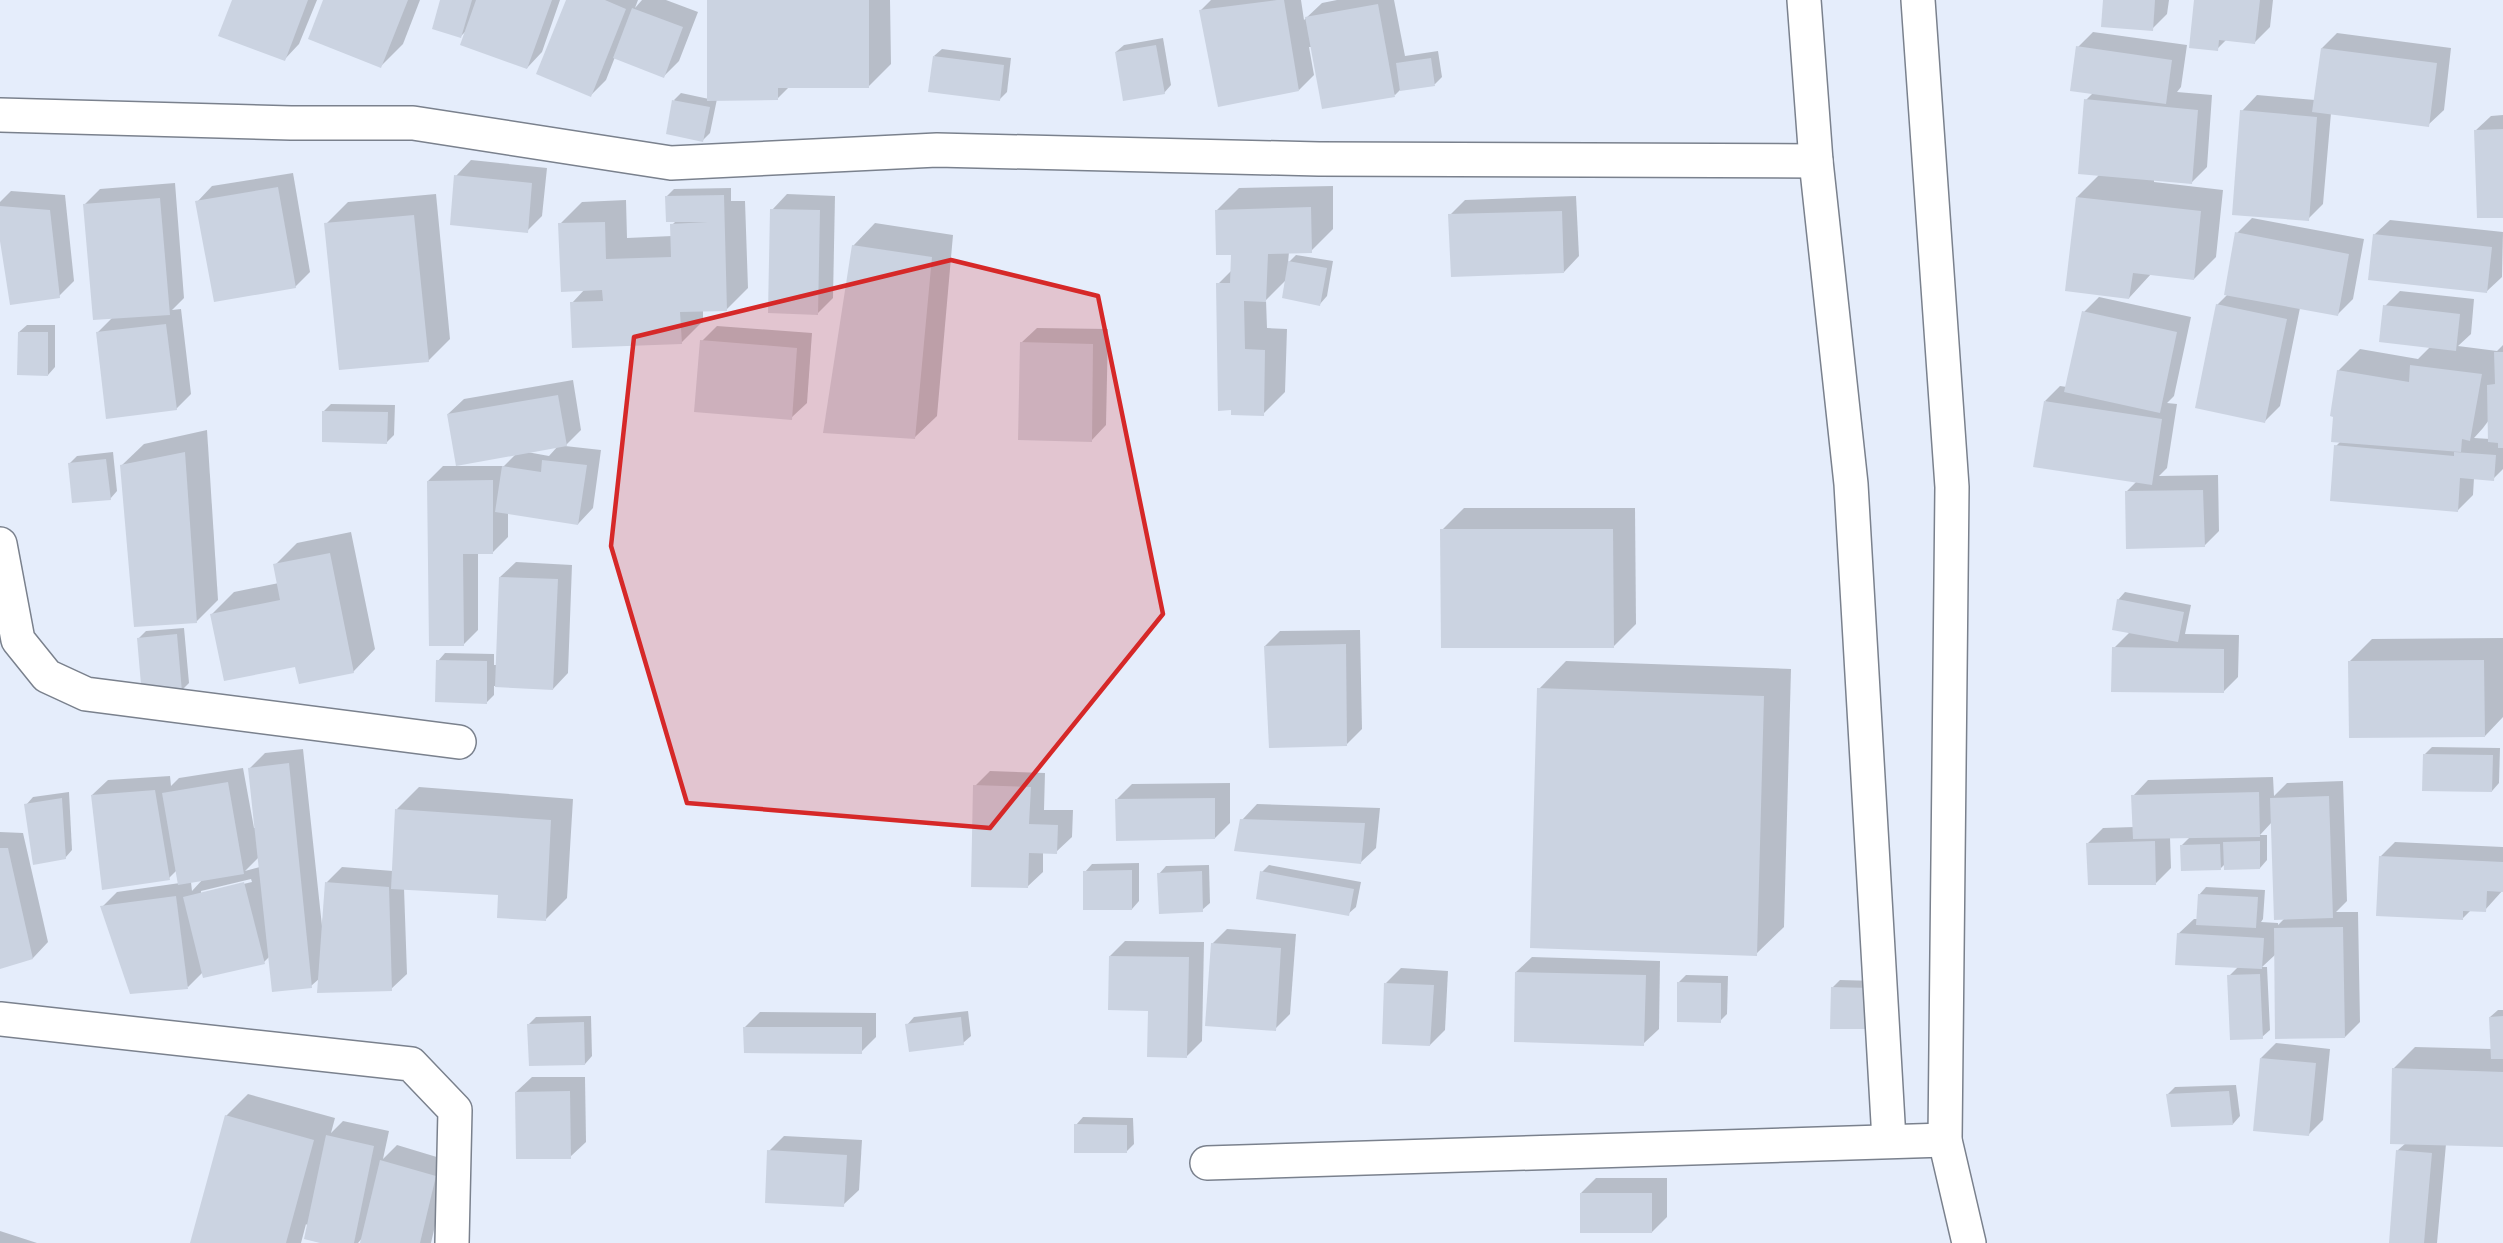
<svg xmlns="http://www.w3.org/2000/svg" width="2503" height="1243" viewBox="0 0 2503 1243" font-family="Spectral,serif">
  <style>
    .shadow { fill: #0003; fill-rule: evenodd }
    .building { fill: #cbd3e1 }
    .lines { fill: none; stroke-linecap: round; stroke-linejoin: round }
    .minor-casing { stroke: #7a818d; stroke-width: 36 }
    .minor { stroke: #fff; stroke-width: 33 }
    .marked { fill: #d62828; fill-opacity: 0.2; stroke: #d62828; stroke-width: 4.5; stroke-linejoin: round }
  </style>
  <rect width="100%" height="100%" fill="#e5edfb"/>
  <g class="shadow">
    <path d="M234 0H317L299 44 284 60Z"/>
    <path d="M325 0H420L403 44 381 66Z"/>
    <path d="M442 0H560L542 52 527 68 467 30 460 37Z"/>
    <path d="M567 0H638L635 8 642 0H666L698 12 679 61 664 76 615 57 606 80 591 95Z"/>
    <path d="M708 0H890L891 64 869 86 789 87 777 99H717L710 133 703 140 674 100 681 93 709 99Z"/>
    <path d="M1211 0H1301L1304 20 1322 3 1337 0H1394L1405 56 1438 51 1442 77 1435 84 1401 89 1395 95 1312 47H1309L1314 75 1299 90 1201 10Z"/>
    <path d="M2104 0H2169L2167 14 2152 29Z"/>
    <path d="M2196 0H2273L2270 27 2255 42 2227 39 2217 49Z"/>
    <path d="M2093 32 2187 45 2181 87 2177 92 2212 95 2207 167 2192 182 2154 179V182L2223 190 2216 257 2194 279 2151 274 2129 298 2077 197 2100 174 2086 100 2094 92 2078 47Z"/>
    <path d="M2337 33 2451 48 2444 110 2428 125 2331 113 2323 204 2308 219 2242 111 2257 95 2315 100 2322 48Z"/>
    <path d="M1163 38 1171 85 1164 93 1116 52 1124 45Z"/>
    <path d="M942 49 1011 58 1007 92 999 100 934 56Z"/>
    <path d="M2503 115V216L2475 131 2491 116Z"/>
    <path d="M471 160 547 168 542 216 527 231 456 176Z"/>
    <path d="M293 173 310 272 295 287 197 202 212 186Z"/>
    <path d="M175 183 184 298 172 310 181 309 191 394 176 409 98 332 113 317 85 204 100 189Z"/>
    <path d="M1333 186V229L1311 251 1289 252 1288 263 1296 255 1333 261 1327 296 1320 304 1286 280 1266 300 1267 328 1287 329 1285 392 1263 414 1218 284 1232 270 1233 253 1217 210 1239 188Z"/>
    <path d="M731 188V201H745L748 288 726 310H703V321L681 343 572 303 585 289 560 224 582 202 626 200 627 238 672 236V225L676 221 666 197 674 189Z"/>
    <path d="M11 191 65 195 74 281 59 296 0 231V202Z"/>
    <path d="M436 194 450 339 428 361 326 224 348 202Z"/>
    <path d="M787 194 835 196 833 298 818 313 772 210Z"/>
    <path d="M1576 196 1579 256 1564 272 1450 215 1465 200Z"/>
    <path d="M2252 218 2364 239 2353 299 2337 315 2300 308 2280 406 2265 421 2217 305 2228 294 2237 233Z"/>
    <path d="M2390 220 2503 232 2502 277 2486 292 2374 235Z"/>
    <path d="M875 223 953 235 937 416 914 438 853 246Z"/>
    <path d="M2400 291 2474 299 2471 334 2458 346 2497 351 2503 345V469L2493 479 2474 478 2473 495 2457 511 2336 446 2341 441 2338 371 2360 349 2418 359 2431 346 2385 306ZM2489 420 2490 439 2474 438 2483 428Z"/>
    <path d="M2099 297 2191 317 2174 396 2167 403 2177 404 2167 468 2159 476 2218 475 2219 531 2204 546 2126 492 2137 481 2045 401 2060 386 2067 387 2084 312Z"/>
    <path d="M27 325H55V367L48 375 19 332Z"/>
    <path d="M717 326 812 333 807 403 791 418 702 341Z"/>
    <path d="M1037 328 1108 329 1106 425 1091 441 1021 343Z"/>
    <path d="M573 380 581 430 565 446 601 450 593 508 578 524 508 512V537L493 552H478V630L463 645 428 481 443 466H504L516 454 448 414 464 399ZM558 446 549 456 527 452Z"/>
    <path d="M331 404 395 405 394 435 387 442 324 411Z"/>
    <path d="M207 430 218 600 196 622 121 466 144 444Z"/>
    <path d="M113 452 117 491 110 499 69 464 77 456Z"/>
    <path d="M1464 508H1635L1636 624 1614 646 1442 530Z"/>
    <path d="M351 532 375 649 353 672 296 665 212 614 234 592 279 583 275 565 297 543Z"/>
    <path d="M516 562 572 565 568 673 553 689 494 686V695L487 702 438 661 445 653 494 654V665H497L500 577Z"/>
    <path d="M2125 592 2191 605 2185 634 2239 635 2238 677 2223 692 2114 648 2130 632 2118 600Z"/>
    <path d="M184 628 189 683 181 691 138 639 146 631Z"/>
    <path d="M1360 630 1362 729 1346 745 1265 646 1280 631Z"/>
    <path d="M2503 638V717L2485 736 2350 661 2372 639Z"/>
    <path d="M1566 661 1791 669 1784 927 1756 954 1539 689Z"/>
    <path d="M2432 747 2500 748 2499 783 2492 791 2425 754Z"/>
    <path d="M303 749 322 926 327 882 342 867 393 871 397 809 419 787 573 799 567 898 545 920 500 894 404 888 407 974 391 989 320 978 311 986 269 957 264 962 203 972 188 987 102 907 117 892 180 883 177 870 169 878 92 795 108 780 170 776 171 786 179 778 243 768 254 828H256L250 768 265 753ZM259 857 260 867 245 871ZM203 879 192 891 191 882ZM251 879 252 882 201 894V891Z"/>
    <path d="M990 771 1045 773 1044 810H1073L1072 837 1056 852H1043V872L1027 887 975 786Z"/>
    <path d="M2273 777 2274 796 2287 783 2343 781 2347 901 2336 912H2358L2360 1022 2345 1037 2276 954 2262 967H2267L2270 1030 2262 1037 2229 976 2238 967 2178 934 2194 919H2198L2199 895 2206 887 2265 890 2263 919 2261 922 2278 923V925L2285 918 2272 822 2260 835H2267V860L2260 868 2225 864 2221 868 2182 845 2190 837H2170L2171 868 2156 883 2088 843 2103 828 2134 827 2133 796 2148 780Z"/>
    <path d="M1230 783V823L1215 838 1117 799 1132 784Z"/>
    <path d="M69 792 72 850 65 858 26 805 33 797Z"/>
    <path d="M1257 804 1380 808 1376 848 1360 863 1242 820Z"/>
    <path d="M0 832 23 833 48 942 33 958 0 967Z"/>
    <path d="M2395 842 2503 847V890L2485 910H2471L2462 919 2380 857Z"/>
    <path d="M1139 863V901L1132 909 1085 872 1092 864Z"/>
    <path d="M1209 865 1210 903 1202 910 1159 874 1166 866Z"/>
    <path d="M1269 865 1361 882 1356 907 1348 914 1262 872Z"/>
    <path d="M1227 929 1296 934 1290 1014 1275 1029 1212 944Z"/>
    <path d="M1125 941 1204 942 1202 1041 1187 1056 1110 956Z"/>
    <path d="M1532 957 1660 961 1659 1029 1643 1044 1516 972Z"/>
    <path d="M1401 968 1448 971 1445 1030 1430 1045 1386 983Z"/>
    <path d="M1686 975 1728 976 1727 1014 1720 1021 1679 982Z"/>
    <path d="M1840 980 1878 981V1020L1832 988Z"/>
    <path d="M2498 1010H2503V1146L2446 1144 2437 1243H2390L2398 1150 2406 1143 2393 1069 2415 1047 2492 1049 2490 1017Z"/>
    <path d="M968 1011 971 1036 963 1043 907 1025 914 1017Z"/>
    <path d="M760 1012 876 1013V1037L861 1052 745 1027Z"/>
    <path d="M591 1016 592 1056 585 1064 529 1024 536 1017Z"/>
    <path d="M2276 1043 2330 1049 2323 1120 2308 1135 2261 1058Z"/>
    <path d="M532 1077H585L586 1142 570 1157 516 1092Z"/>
    <path d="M2236 1085 2240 1116 2233 1124 2168 1094 2175 1087Z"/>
    <path d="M248 1094 335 1118 331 1133 343 1121 389 1131 383 1159 397 1145 450 1161 431 1243H362L363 1237 358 1243H327L306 1224 301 1243H192L226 1116Z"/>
    <path d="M1083 1117 1133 1118 1134 1144 1126 1152 1076 1125Z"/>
    <path d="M784 1136 862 1140 859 1190 843 1205 769 1151Z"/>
    <path d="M1596 1178H1667V1217L1652 1232 1581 1193Z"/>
    <path d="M0 1231 37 1243H0Z"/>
  </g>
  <g class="building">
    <path d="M232 0H308L285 61 218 36Z"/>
    <path d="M323 0H408L381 68 308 39Z"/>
    <path d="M440 0H472L461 38 432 29Z"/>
    <path d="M476 0H552L527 69 460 45Z"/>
    <path d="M566 0H605L626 9 591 97 536 74Z"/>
    <path d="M707 0H869V88H778V100L707 101Z"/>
    <path d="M1277 0H1284L1299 91 1218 107 1199 10Z"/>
    <path d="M2103 0H2155L2153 31 2101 27Z"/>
    <path d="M2194 0H2260L2255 44 2219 40 2218 51 2189 48Z"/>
    <path d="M1378 4 1395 97 1322 109 1305 17Z"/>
    <path d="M632 8 683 27 664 78 613 58Z"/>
    <path d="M1156 45 1165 94 1123 101 1115 52Z"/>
    <path d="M2076 46 2172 60 2166 104 2070 91Z"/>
    <path d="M2321 48 2437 63 2429 127 2312 112Z"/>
    <path d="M933 56 1004 65 1000 101 928 92Z"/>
    <path d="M1431 58 1435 86 1400 91 1396 63Z"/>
    <path d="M2084 99 2198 110 2192 184 2078 174Z"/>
    <path d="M672 100 710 107 703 142 666 134Z"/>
    <path d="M2240 110 2317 117 2309 221 2232 215Z"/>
    <path d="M2503 129V218H2477L2474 130Z"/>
    <path d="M454 175 532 183 528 233 450 225Z"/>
    <path d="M278 187 296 288 214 302 195 201Z"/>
    <path d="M724 195 727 311 680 312 682 344 572 348 570 302 603 301 602 290 561 292 558 223 605 222 606 259 671 257 670 224 708 222H666L665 196Z"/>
    <path d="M2076 197 2201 211 2194 280 2133 273 2129 299 2065 291Z"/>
    <path d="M160 198 170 315 93 320 83 204Z"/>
    <path d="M0 206 50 210 60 298 10 305 0 241Z"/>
    <path d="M1311 207 1312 253 1268 254 1266 302 1244 301 1245 349 1265 350 1264 416 1231 415V410L1218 411 1216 283H1230L1231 255H1216L1215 210Z"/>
    <path d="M770 209 820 210 818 315 768 313Z"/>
    <path d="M1562 211 1564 273 1451 277 1448 214Z"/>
    <path d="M414 215 429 362 339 370 324 223Z"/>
    <path d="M2235 232 2349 254 2338 316 2224 295Z"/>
    <path d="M2373 234 2492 247 2487 293 2368 280Z"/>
    <path d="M852 245 932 257 915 439 823 433Z"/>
    <path d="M1288 261 1327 268 1320 306 1282 298Z"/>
    <path d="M2216 304 2287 319 2265 423 2195 408Z"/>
    <path d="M2383 305 2460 314 2456 351 2379 342Z"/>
    <path d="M2082 311 2177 332 2160 413 2064 392Z"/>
    <path d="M166 324 177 410 106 419 96 332Z"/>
    <path d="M18 332H48V376L17 375Z"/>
    <path d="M700 340 797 348 792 420 694 412Z"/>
    <path d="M1020 342 1093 344 1092 442 1018 440Z"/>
    <path d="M2494 352H2503V448H2498V443L2488 442 2487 385 2495 384Z"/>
    <path d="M2410 365 2482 374 2470 441 2462 439 2461 452 2331 442 2333 417 2330 416 2337 370 2409 382Z"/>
    <path d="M558 395 567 446 456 466 447 414Z"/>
    <path d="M2044 401 2162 419 2152 485 2033 467Z"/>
    <path d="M322 411 388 412 387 444 322 442Z"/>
    <path d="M2334 445 2454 456V452L2496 455 2494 481 2460 478 2458 512 2330 501Z"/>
    <path d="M185 452 197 623 134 627 120 465Z"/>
    <path d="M106 459 111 500 72 503 68 463Z"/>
    <path d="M542 460 587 465 578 525 495 512 502 466 541 472Z"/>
    <path d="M493 480V554H463L464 646H429L427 481Z"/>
    <path d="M2203 490 2205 547 2126 549 2125 491Z"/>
    <path d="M1440 529H1613L1614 648H1441Z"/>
    <path d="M330 553 354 673 299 684 295 667 224 681 210 614 280 600 273 564Z"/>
    <path d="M499 577 558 579 553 690 495 687Z"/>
    <path d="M2117 599 2184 612 2178 642 2112 630Z"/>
    <path d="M177 634 182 692 142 696 137 638Z"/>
    <path d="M1346 644 1347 746 1269 748 1264 646Z"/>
    <path d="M2112 647 2224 649V693L2111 692Z"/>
    <path d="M436 660 487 661V704L435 702Z"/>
    <path d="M2484 660 2485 737 2349 738 2348 661Z"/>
    <path d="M1537 688 1764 696 1757 956 1530 948Z"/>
    <path d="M2423 754 2493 755 2492 792 2422 791Z"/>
    <path d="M289 763 312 988 272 992 248 768Z"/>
    <path d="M228 782 244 874 178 885 162 793Z"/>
    <path d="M973 785 1031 787 1029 824 1058 825 1057 854 1029 853 1028 888 971 887Z"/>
    <path d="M155 790 170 880 102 890 91 795Z"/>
    <path d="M2259 792 2260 837 2133 839 2131 795Z"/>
    <path d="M2329 796 2333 918 2274 920 2270 798Z"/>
    <path d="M62 798 66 859 33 865 24 804Z"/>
    <path d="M1215 798V839L1116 841 1115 799Z"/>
    <path d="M395 809 551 820 546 921 497 918 498 895 391 889Z"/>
    <path d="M1240 819 1365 823 1361 864 1234 851Z"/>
    <path d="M2155 841 2156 885H2088L2086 843Z"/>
    <path d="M2260 841V869L2224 870 2223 842Z"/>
    <path d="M2220 844 2221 870 2181 871 2180 845Z"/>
    <path d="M0 848H8L33 959 0 969Z"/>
    <path d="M2379 856 2503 862V892L2487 891 2486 912 2463 911V920L2376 916Z"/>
    <path d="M1132 870V910H1083V871Z"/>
    <path d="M1202 871 1203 912 1159 914 1157 873Z"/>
    <path d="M1260 871 1354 889 1349 916 1256 899Z"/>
    <path d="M244 882 265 964 203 978 183 897Z"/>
    <path d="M325 882 389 887 392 991 317 993Z"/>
    <path d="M2198 894 2258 897 2256 928 2196 925Z"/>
    <path d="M176 896 188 989 130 994 100 906Z"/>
    <path d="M2343 927 2345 1038 2275 1039 2274 928Z"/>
    <path d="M2177 933 2264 938 2262 969 2175 965Z"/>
    <path d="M1211 943 1281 948 1276 1031 1205 1026Z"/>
    <path d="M1109 956 1189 957 1187 1058 1147 1057 1148 1011 1108 1010Z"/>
    <path d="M1515 972 1646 975 1644 1046 1514 1042Z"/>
    <path d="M2260 974 2263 1039 2230 1040 2227 975Z"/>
    <path d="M1677 982 1721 983V1023L1677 1022Z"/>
    <path d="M1384 983 1434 985 1430 1046 1382 1044Z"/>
    <path d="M1831 987 1871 988V1029H1830Z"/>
    <path d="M2503 1016V1059H2491L2489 1017Z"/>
    <path d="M961 1017 964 1045 909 1052 905 1024Z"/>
    <path d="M584 1022 585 1065 529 1066 527 1024Z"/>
    <path d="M743 1027H862V1054L744 1053Z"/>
    <path d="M2260 1058 2316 1063 2309 1136 2253 1131Z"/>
    <path d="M2392 1068 2503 1072V1147L2390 1144Z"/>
    <path d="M570 1091 571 1159H516L515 1092Z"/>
    <path d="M2229 1091 2233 1125 2171 1127 2166 1094Z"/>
    <path d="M225 1115 314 1140 286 1243H190Z"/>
    <path d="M1074 1124 1127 1125V1153H1074Z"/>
    <path d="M326 1135 374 1146 354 1243H320L304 1239Z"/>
    <path d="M767 1150 847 1155 844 1207 765 1203Z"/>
    <path d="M2396 1150 2432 1153 2424 1243H2389Z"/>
    <path d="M380 1160 436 1176 420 1243H360Z"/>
    <rect x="1580" y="1193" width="72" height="40"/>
  </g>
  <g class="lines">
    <g class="minor-casing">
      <g id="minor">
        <path d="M1804 0 1816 161 1851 484 1889 1140"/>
        <path d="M1918 0 1952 487 1945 1140 1969 1243"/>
        <path d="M0 115 291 123H413L671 163 937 150 1319 159 1816 161"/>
        <path d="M0 544 18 640 47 676 86 694 459 742"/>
        <path d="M0 1019 411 1064 455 1110 452 1243"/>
        <path d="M1207 1163 1945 1140"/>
      </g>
    </g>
    <use href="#minor" class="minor"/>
  </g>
  <path class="marked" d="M951 260 1098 296 1163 614 990 828 687 803 611 546 634 337Z"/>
</svg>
